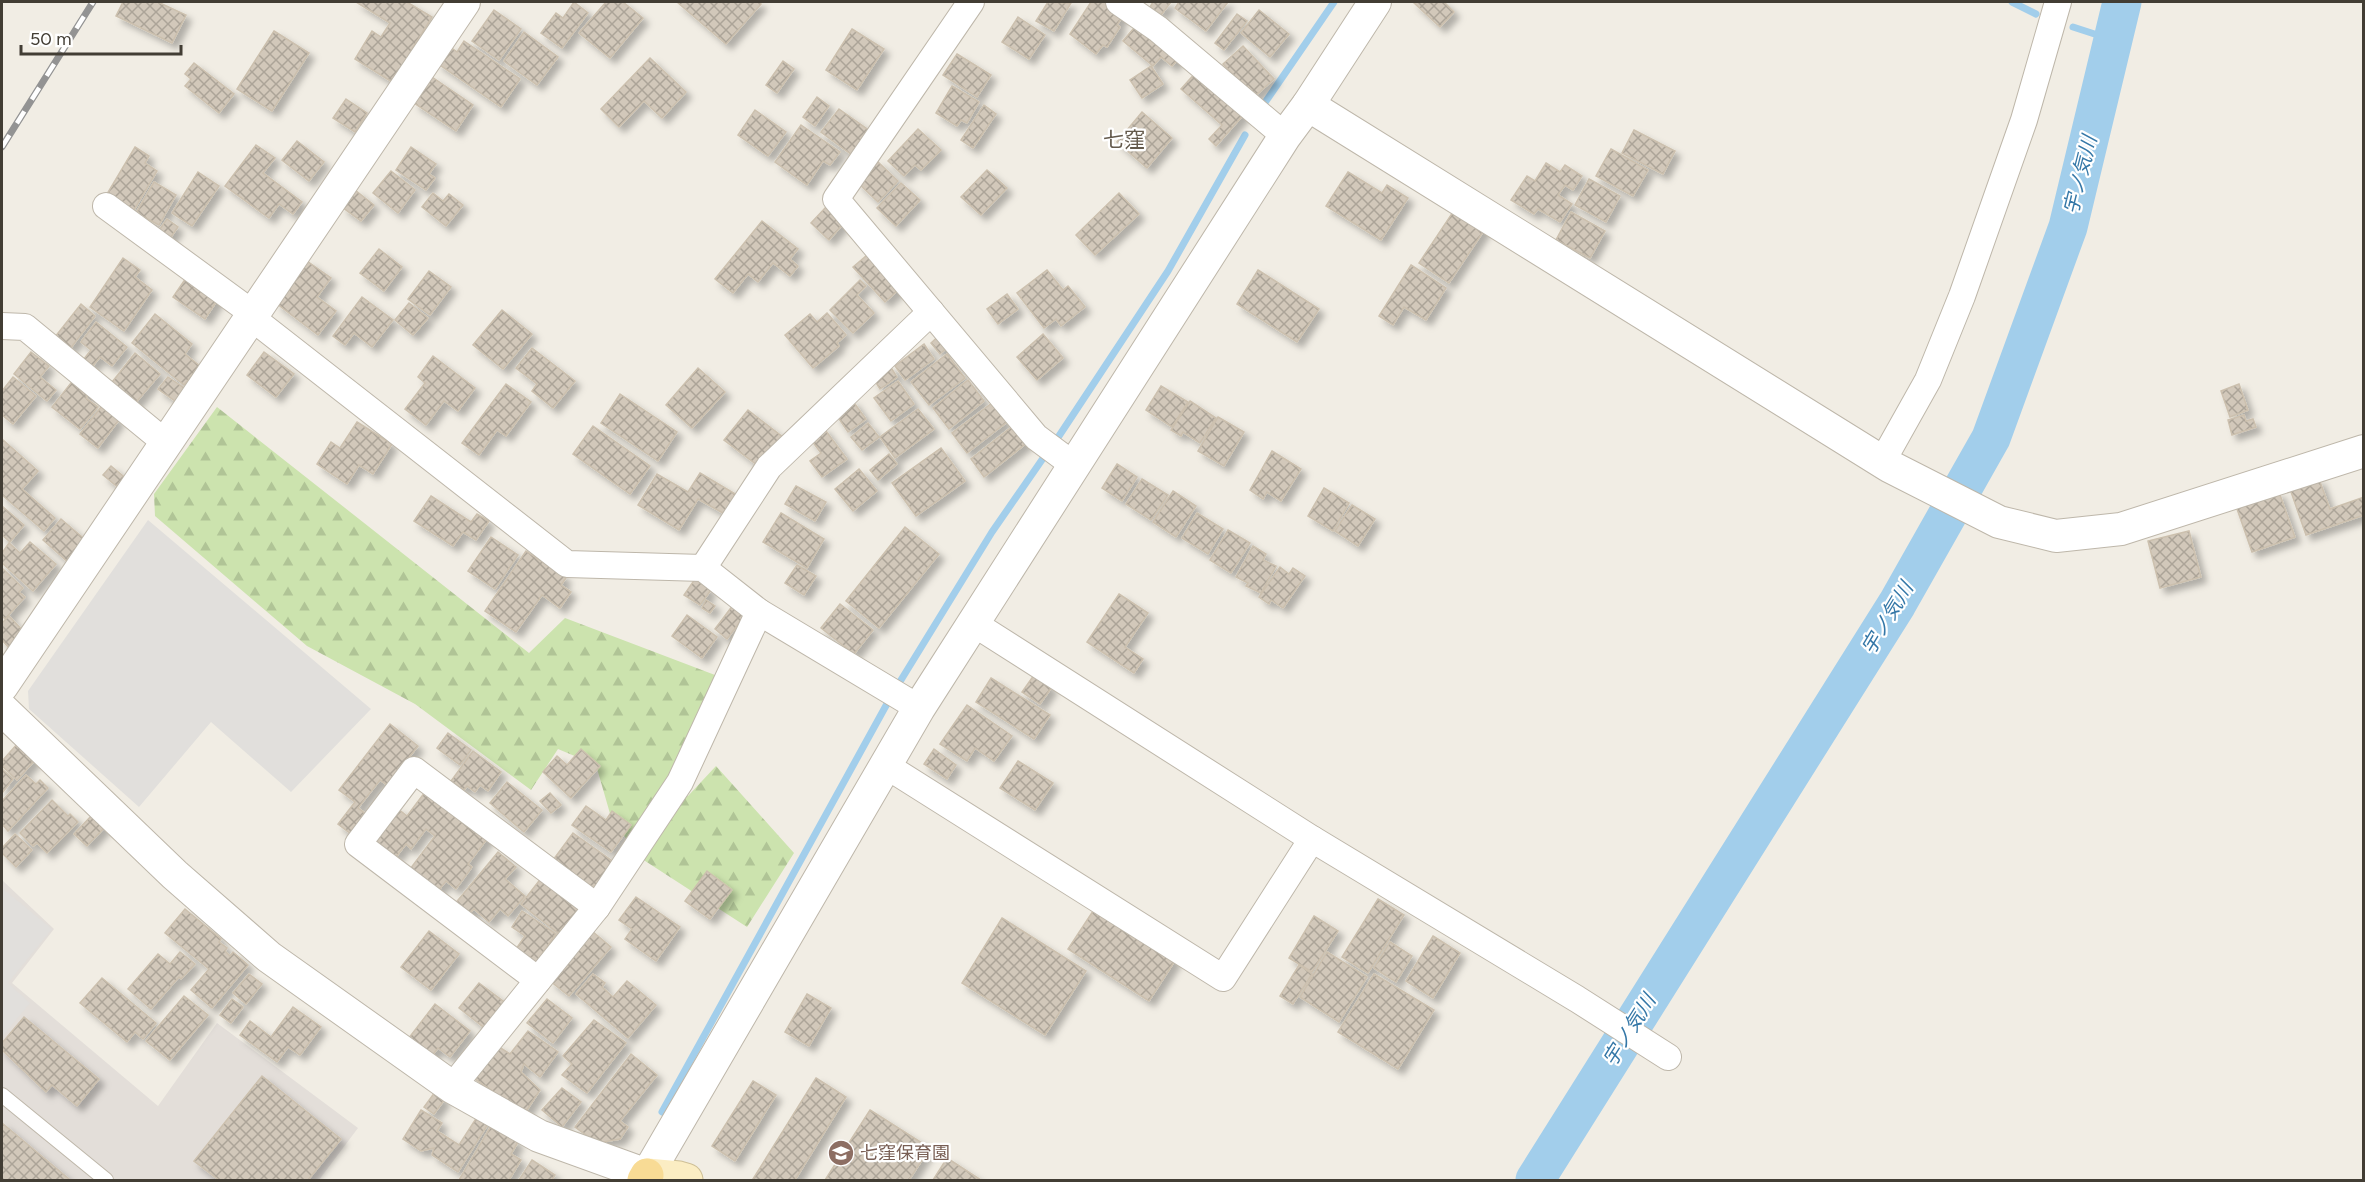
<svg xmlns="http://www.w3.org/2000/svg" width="2365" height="1182" viewBox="0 0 2365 1182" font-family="Figtree,'Noto Sans JP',sans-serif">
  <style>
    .industrial { fill: #e3ded9 }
    .forest { fill: url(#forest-firs) }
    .parking { fill: #e1dfdc }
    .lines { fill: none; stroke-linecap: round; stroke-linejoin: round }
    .stream { stroke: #a2ceeb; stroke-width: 7 }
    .river { stroke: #a2ceeb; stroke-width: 39 }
    .building { fill: url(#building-cross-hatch); stroke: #ccc0ae; stroke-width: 1.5; filter: url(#shadow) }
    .service-casing { stroke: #beb7aa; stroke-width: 16 }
    .minor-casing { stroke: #beb7aa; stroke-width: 28 }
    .tertiary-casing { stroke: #beb7aa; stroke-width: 34 }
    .secondary-casing { stroke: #cebf96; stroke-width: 35 }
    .primary-casing { stroke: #dcb867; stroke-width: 35 }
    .service { stroke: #fff; stroke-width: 14 }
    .minor { stroke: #fff; stroke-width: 26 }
    .tertiary { stroke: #fff; stroke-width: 32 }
    .secondary { stroke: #fbedc3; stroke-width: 33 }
    .primary { stroke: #f8db95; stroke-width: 33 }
    .rail-casing { stroke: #939393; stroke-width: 7 }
    .rail { stroke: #fff; stroke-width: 4.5; stroke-dasharray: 14; stroke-linecap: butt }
    .labels { text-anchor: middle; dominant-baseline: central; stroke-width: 4.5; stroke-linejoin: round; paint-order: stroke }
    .education-label { font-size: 18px; fill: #785e54; stroke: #fff; text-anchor: start }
    .water-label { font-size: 20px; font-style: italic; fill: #3477a7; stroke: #fff }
    .quarter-label { font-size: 21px; fill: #645a4c; stroke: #fff }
  </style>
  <defs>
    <pattern id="forest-firs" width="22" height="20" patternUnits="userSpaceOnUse" patternTransform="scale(1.5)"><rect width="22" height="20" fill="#cce3ae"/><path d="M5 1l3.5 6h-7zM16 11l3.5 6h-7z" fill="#b0c496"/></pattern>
    <pattern id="building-cross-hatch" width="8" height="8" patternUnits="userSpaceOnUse" patternTransform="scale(1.5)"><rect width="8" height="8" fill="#d2c8ba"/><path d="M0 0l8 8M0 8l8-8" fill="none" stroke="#aca498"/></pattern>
    <filter id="shadow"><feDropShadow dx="5.5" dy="5.5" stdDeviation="3" flood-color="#0004"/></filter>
  </defs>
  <rect width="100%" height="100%" fill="#f1ede4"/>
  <path class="industrial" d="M2 880 54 929 12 983 158 1106 217 1023 358 1128 319 1180H2Z"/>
  <path class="forest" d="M217 407 529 653 565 618 715 675 668 783 688 796 716 766 794 853 747 927 639 857 611 817 596 765 558 749 531 790 415 704 307 646 155 516 154 494Z"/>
  <g class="parking">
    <path d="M148 520 371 709 291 792 211 722 139 807 29 709 28 691Z"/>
    <path d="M2 888 52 929 8 983 30 1003 2 1037Z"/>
  </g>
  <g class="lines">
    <g class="stream">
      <path d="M2012 2 2036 14"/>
      <path d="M2073 27 2113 40"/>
      <path d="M1264 104 1334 2"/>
      <path d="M1055 442 1168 271 1245 135"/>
      <path d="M901 680 992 532 1046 454"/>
      <path d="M662 1112 888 702"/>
    </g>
    <path class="river" d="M1535 1180 1897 604 1991 438 2068 227 2122 2"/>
  </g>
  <g class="building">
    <path d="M123 2H158L186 15 172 43 116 16Z"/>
    <path d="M356 2H407L432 17 392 82 355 59 372 31 381 37 390 23Z"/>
    <path d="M574 2 588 13 562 48 541 33 556 13 563 18Z"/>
    <path d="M606 2H623L643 18 610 58 579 33Z"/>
    <path d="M677 2H759L761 4 726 44Z"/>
    <path d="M1048 2 1071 3 1054 31 1036 21Z"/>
    <path d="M1091 2H1111L1126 11 1117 25 1120 27 1107 47 1103 45 1096 54 1070 34Z"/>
    <path d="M1153 2H1171L1161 15 1150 7Z"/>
    <path d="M1179 2H1228L1206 31 1175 8Z"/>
    <path d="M1413 2H1444L1454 12 1440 27Z"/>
    <path d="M494 10 521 29 499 60 472 41Z"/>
    <path d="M1259 10 1289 34 1270 57 1241 33Z"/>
    <path d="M1237 14 1247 21 1224 50 1215 43Z"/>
    <path d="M1018 17 1045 35 1029 59 1002 42Z"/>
    <path d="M1139 22 1181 56 1172 66 1161 57 1153 66 1123 41Z"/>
    <path d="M852 29 884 49 857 90 826 70Z"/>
    <path d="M274 31 309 53 272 111 237 89Z"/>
    <path d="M524 32 558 57 537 85 504 61Z"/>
    <path d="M464 41 520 79 501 107 437 63 449 46 457 52Z"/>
    <path d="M1243 46 1274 79 1254 97 1223 64Z"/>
    <path d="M957 54 991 75 977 97 943 75Z"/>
    <path d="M650 58 686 92 662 118 644 101 619 127 601 109Z"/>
    <path d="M783 61 794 69 777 93 766 85Z"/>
    <path d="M194 63 234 94 219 113 185 86 191 79 185 74Z"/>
    <path d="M1151 66 1163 84 1142 98 1130 80Z"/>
    <path d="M1197 71 1245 113 1216 146 1209 139 1222 125 1181 89Z"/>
    <path d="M432 77 473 105 456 131 414 103Z"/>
    <path d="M952 86 979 102 967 123 961 120 957 126 936 113Z"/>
    <path d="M817 97 829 106 815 126 803 117Z"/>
    <path d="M346 99 367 113 355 132 333 118Z"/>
    <path d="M984 105 996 114 973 148 961 140Z"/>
    <path d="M839 109 870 131 852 155 821 132Z"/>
    <path d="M755 110 786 132 768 156 738 135Z"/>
    <path d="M1142 112 1172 138 1147 168 1117 142Z"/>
    <path d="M801 125 840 152 830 165 823 161 807 185 775 162Z"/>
    <path d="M918 129 941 150 921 170 915 165 904 176 888 161Z"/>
    <path d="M1634 130 1675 151 1663 174 1622 153Z"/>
    <path d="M297 141 324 162 309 181 282 160Z"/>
    <path d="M256 145 275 158 263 173 302 202 293 214 279 204 269 218 225 186Z"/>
    <path d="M135 147 149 156 145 163 157 171 134 210 107 194Z"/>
    <path d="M411 147 436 164 429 174 435 178 426 190 396 170Z"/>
    <path d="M1611 149 1648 170 1633 196 1596 176Z"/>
    <path d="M877 161 898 181 878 202 857 182Z"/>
    <path d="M1546 163 1560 172 1565 165 1582 176 1573 190 1565 185 1558 195 1572 204 1560 222 1538 209 1534 214 1511 200 1527 176 1535 181Z"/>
    <path d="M987 170 1007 188 981 215 961 197Z"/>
    <path d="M391 171 415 190 398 213 373 193Z"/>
    <path d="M198 172 219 186 192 226 172 213Z"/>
    <path d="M1348 172 1382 193 1387 185 1408 198 1381 240 1326 206Z"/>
    <path d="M1589 179 1620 196 1606 222 1575 205Z"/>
    <path d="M154 182 176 195 159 225 136 213Z"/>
    <path d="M901 183 920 200 896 226 877 208Z"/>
    <path d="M355 190 374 205 361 221 342 207Z"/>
    <path d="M433 193 443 201 449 194 463 205 446 226 422 207Z"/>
    <path d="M1119 193 1139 214 1095 255 1076 235Z"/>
    <path d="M1457 206 1487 226 1449 283 1419 263Z"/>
    <path d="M826 207 844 223 829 240 811 223Z"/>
    <path d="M1571 212 1605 231 1590 258 1556 240Z"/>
    <path d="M167 219 178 227 166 244 155 236Z"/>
    <path d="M762 221 798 249 790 259 798 266 790 276 773 263 758 282 748 274 733 293 715 279Z"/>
    <path d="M379 249 402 267 384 291 360 273Z"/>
    <path d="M873 250 905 284 885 302 853 267Z"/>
    <path d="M123 258 140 270 135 277 152 290 124 331 90 307Z"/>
    <path d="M307 261 331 278 317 297 336 311 318 335 276 303Z"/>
    <path d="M1411 265 1446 288 1426 320 1404 307 1393 325 1379 316Z"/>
    <path d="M1047 270 1063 290 1068 286 1085 307 1061 326 1056 319 1044 328 1017 293Z"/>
    <path d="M1258 270 1319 309 1297 342 1237 304Z"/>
    <path d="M429 271 451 287 430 315 408 299Z"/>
    <path d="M188 275 220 296 205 319 173 297Z"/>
    <path d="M860 280 866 286 857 295 874 313 853 333 830 310Z"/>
    <path d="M1007 294 1018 309 998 324 987 309Z"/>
    <path d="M362 297 393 320 372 347 354 333 345 345 333 336Z"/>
    <path d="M409 303 428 318 413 335 395 320Z"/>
    <path d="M81 304 95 316 70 349 55 337Z"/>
    <path d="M502 310 532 334 503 369 473 345Z"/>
    <path d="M827 313 846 335 837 343 839 346 813 368 785 335 810 314 817 322Z"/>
    <path d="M155 314 192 344 185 354 200 366 184 385 132 343Z"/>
    <path d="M96 322 127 347 112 366 100 357 92 367 83 360 91 350 81 342Z"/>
    <path d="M943 332 953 342 940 354 931 343Z"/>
    <path d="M1043 334 1063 358 1037 380 1017 357Z"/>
    <path d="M924 344 934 359 905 380 895 366Z"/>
    <path d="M532 348 575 381 553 408 532 391 537 384 516 368Z"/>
    <path d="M31 352 49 366 40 377 56 390 47 401 14 374Z"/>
    <path d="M264 352 294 374 276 397 247 375Z"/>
    <path d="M135 353 160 374 133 406 109 386Z"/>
    <path d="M947 354 965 378 929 405 911 382Z"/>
    <path d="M433 356 475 388 458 411 444 401 426 425 405 409 425 383 418 377Z"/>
    <path d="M890 366 897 377 880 389 873 378Z"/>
    <path d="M698 368 725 392 692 428 666 405Z"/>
    <path d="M78 374 94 388 86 398 98 407 80 429 52 407Z"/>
    <path d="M13 377 36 396 13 424 2 415V391Z"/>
    <path d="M168 377 187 390 178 403 158 389Z"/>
    <path d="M968 380 984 401 949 429 933 408Z"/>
    <path d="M898 381 914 404 891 421 874 398Z"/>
    <path d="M506 384 531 402 506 436 497 430 479 455 462 443Z"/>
    <path d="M2239 384 2248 410 2230 417 2221 391Z"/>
    <path d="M1161 386 1188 402 1172 427 1146 410Z"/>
    <path d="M620 394 677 432 658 461 601 423Z"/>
    <path d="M852 400 866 419 848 432 835 413Z"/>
    <path d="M1190 401 1216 418 1200 443 1183 432 1181 436 1171 430Z"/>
    <path d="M992 403 1007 422 967 453 952 433Z"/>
    <path d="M101 407 119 420 98 448 80 434Z"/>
    <path d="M918 409 934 429 895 458 880 437Z"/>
    <path d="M748 410 784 438 761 468 724 440Z"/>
    <path d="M2244 415 2246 421 2253 419 2256 427 2232 435 2228 420Z"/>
    <path d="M1218 417 1244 432 1224 466 1198 451Z"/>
    <path d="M357 422 392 444 373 474 359 465 347 484 317 464 331 442 340 448Z"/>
    <path d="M868 423 879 437 862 450 851 437Z"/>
    <path d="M1014 425 1028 442 984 477 971 459Z"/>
    <path d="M593 426 650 466 630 494 573 454Z"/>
    <path d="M823 427 847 459 822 477 810 461 821 453 809 437Z"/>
    <path d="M2 439 38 471 22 489 55 518 44 531 2 495Z"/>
    <path d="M941 448 965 481 916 516 892 483Z"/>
    <path d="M1272 451 1301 469 1281 501 1267 492 1263 499 1250 490Z"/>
    <path d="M889 454 897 464 878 480 870 470Z"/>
    <path d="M1117 464 1137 477 1122 501 1102 488Z"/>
    <path d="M111 466 128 480 120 489 103 475Z"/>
    <path d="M859 469 877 491 853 511 835 489Z"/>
    <path d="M700 473 742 498 730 517 698 499 679 530 638 505 657 474 688 492Z"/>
    <path d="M1142 479 1168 495 1151 520 1126 504Z"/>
    <path d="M2319 479 2330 509 2364 497V515L2306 535 2290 489Z"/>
    <path d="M796 486 826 502 815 521 785 504Z"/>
    <path d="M1324 488 1349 503 1333 531 1308 516Z"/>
    <path d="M1173 491 1196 506 1176 537 1153 522Z"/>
    <path d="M2279 492 2295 537 2252 552 2236 506Z"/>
    <path d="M431 496 471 522 477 514 489 521 476 540 463 532 453 546 414 521Z"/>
    <path d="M1352 505 1375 519 1358 546 1335 531Z"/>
    <path d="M2 506 24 525 10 542 2 535Z"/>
    <path d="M781 513 824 539 807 568 763 542Z"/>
    <path d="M1197 513 1223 529 1208 554 1182 538Z"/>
    <path d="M61 519 88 542 69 563 43 540Z"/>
    <path d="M905 527 939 554 879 628 846 601Z"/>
    <path d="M1228 530 1250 543 1231 573 1210 560Z"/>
    <path d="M2189 531 2201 577 2160 588 2148 541Z"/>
    <path d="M491 537 518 555 495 589 468 571Z"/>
    <path d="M30 542 56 564 33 591 2 563V553L9 543 20 553Z"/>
    <path d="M1253 546 1266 554 1263 560 1276 566 1261 593 1246 586 1248 583 1236 577Z"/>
    <path d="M526 551 566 578 561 585 571 592 560 608 542 595 516 632 485 611Z"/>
    <path d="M797 565 816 576 804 595 785 583Z"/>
    <path d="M1280 567 1289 574 1293 568 1305 576 1283 608 1271 600 1269 604 1259 597Z"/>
    <path d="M2 568 23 588 19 592 25 597 5 619 2 616Z"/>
    <path d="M695 579 711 590 700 605 684 595Z"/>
    <path d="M1119 594 1148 613 1125 647 1143 659 1134 673 1087 642Z"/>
    <path d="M706 600 715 606 710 613 702 608Z"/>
    <path d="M840 604 873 630 854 654 821 628Z"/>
    <path d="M733 605 746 614 727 639 715 629Z"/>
    <path d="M687 615 717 637 702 658 672 636Z"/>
    <path d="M9 616 25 633 9 648 2 640V623Z"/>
    <path d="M1034 675 1052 687 1040 704 1022 692Z"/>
    <path d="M991 678 1050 715 1034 739 976 702Z"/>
    <path d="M967 705 1012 736 994 761 975 748 967 761 940 744Z"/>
    <path d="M390 724 418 746 387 785 380 780 358 808 370 817 355 837 338 824 355 802 339 790Z"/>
    <path d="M448 733 471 750 460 765 437 748Z"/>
    <path d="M18 743 36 759 17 780 2 766V761Z"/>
    <path d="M581 749 600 766 571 798 543 772 557 756 567 765Z"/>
    <path d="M934 749 956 765 947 779 924 764Z"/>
    <path d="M473 751 501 772 488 791 480 785 475 792 467 786 464 790 451 781Z"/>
    <path d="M1018 761 1053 783 1035 810 1000 788Z"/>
    <path d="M2 769 13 779 2 793Z"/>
    <path d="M26 775 36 784 40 780 48 788 8 831 2 824V801Z"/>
    <path d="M507 782 542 810 524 832 490 803Z"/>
    <path d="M428 788 490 835 468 864 472 867 456 889 446 881 438 891 410 869 435 836 426 829 411 849 406 844 396 857 373 840 397 808 407 816Z"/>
    <path d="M550 793 561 805 551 813 540 801Z"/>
    <path d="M52 800 68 816 70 814 78 822 47 853 37 843 33 846 20 833Z"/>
    <path d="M586 806 606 820 612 811 631 825 611 852 572 825Z"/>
    <path d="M93 814 106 826 87 846 74 834Z"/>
    <path d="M573 833 615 863 595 890 553 860Z"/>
    <path d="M15 834 32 850 16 867 2 853V848Z"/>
    <path d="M498 852 516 867 505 879 525 896 508 916 500 909 489 922 474 909 467 916 454 905Z"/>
    <path d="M707 871 732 890 710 919 685 901Z"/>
    <path d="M542 877 584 909 563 937 521 904Z"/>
    <path d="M636 897 680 927 656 961 625 939 632 929 619 920Z"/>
    <path d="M1378 899 1404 915 1368 973 1342 957Z"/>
    <path d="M1095 908 1176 959 1149 1001 1068 949Z"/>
    <path d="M185 909 221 939 219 942 227 948 225 951 230 956 233 952 248 965 212 1008 191 990 209 969 165 933Z"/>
    <path d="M522 911 556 934 536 963 516 949 525 936 512 927Z"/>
    <path d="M1314 916 1338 931 1312 972 1289 958Z"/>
    <path d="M1002 918 1086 971 1045 1035 962 983Z"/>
    <path d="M429 931 459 954 431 990 401 967Z"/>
    <path d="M592 931 611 947 569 996 550 981Z"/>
    <path d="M1433 936 1460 953 1433 998 1406 981Z"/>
    <path d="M1390 942 1412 956 1396 982 1374 968Z"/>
    <path d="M180 952 195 964 181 979 179 977 151 1009 128 989 158 954 170 964Z"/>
    <path d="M1327 952 1367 977 1339 1022 1300 997Z"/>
    <path d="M1299 965 1312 974 1293 1004 1280 996Z"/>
    <path d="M249 974 262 984 246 1004 233 993Z"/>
    <path d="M593 974 605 983 602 987 613 997 627 981 656 1005 628 1038 576 994Z"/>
    <path d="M1374 974 1434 1010 1398 1069 1338 1032Z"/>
    <path d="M102 978 156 1023 143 1039 135 1032 127 1042 80 1003Z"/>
    <path d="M479 983 507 1004 487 1030 459 1008Z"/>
    <path d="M807 994 831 1008 809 1046 785 1032Z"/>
    <path d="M184 996 208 1015 170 1060 146 1041Z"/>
    <path d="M232 999 243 1007 231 1023 220 1015Z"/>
    <path d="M547 999 572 1018 553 1043 527 1023Z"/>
    <path d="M435 1004 470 1031 450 1057 438 1048 431 1057 408 1039Z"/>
    <path d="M293 1007 321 1027 300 1055 288 1047 277 1062 240 1035 250 1021 271 1037Z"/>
    <path d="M24 1017 99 1079 77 1106 52 1085 46 1092 2 1050V1043Z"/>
    <path d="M594 1020 626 1043 587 1093 562 1075 572 1064 563 1056Z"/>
    <path d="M528 1031 558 1052 540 1077 524 1064 521 1072 540 1090 525 1113 472 1077 496 1045 510 1054Z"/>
    <path d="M631 1054 657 1075 620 1121 628 1127 620 1139 597 1143 575 1127Z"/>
    <path d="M262 1076 341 1139 308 1180H219L194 1161Z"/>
    <path d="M816 1078 846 1097 795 1180H755L753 1179Z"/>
    <path d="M753 1081 776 1095 735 1161 712 1146Z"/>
    <path d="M562 1088 581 1102 562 1127 542 1110Z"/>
    <path d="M435 1092 445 1099 434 1114 424 1107Z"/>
    <path d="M421 1110 442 1123 437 1131 459 1145 477 1117 488 1124 458 1172 432 1155 434 1148 421 1151 403 1139Z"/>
    <path d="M870 1110 930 1148 909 1180H825Z"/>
    <path d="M2 1123 69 1179 68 1180H2Z"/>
    <path d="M491 1126 518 1142 511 1154 521 1160 509 1180H459Z"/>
    <path d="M947 1158 981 1180H933Z"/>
    <path d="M532 1160 555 1175 552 1180H519Z"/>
  </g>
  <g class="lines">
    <g class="service-casing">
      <path id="service" d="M2 1095 106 1180"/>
    </g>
    <g class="minor-casing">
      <g id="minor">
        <path d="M971 2 836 199 1036 437 1075 466"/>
        <path d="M1119 2 1158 29 1285 136"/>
        <path d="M106 206 244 307 252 318 567 564 703 568 759 612 919 708"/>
        <path d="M2 326 25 327 166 443"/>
        <path d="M1882 462 1928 380 1962 296 2024 120 2058 2"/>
        <path d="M703 568 769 467 931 312"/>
        <path d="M973 623 1312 839 1577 999 1668 1057"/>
        <path d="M885 765 1223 978 1312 839"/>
        <path d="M538 980 358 844 414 770 597 907"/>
        <path d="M452 1087 597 907 680 782 759 612"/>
      </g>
    </g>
    <g class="tertiary-casing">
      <g id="tertiary">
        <path d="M1308 105 1889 466 1999 522 2056 536 2121 529 2364 451"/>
        <path d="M2 686 464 2"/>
        <path d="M2 709 175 875 269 957 452 1087 539 1136 647 1175 919 708 1285 136 1308 105 1375 2"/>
      </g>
    </g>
    <g class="secondary-casing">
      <path id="secondary" d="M647 1175 679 1178 686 1180"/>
    </g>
    <g class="primary-casing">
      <path id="primary" d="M644 1180 647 1175"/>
    </g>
    <use href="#service" class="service"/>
    <use href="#minor" class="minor"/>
    <use href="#tertiary" class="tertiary"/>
    <use href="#secondary" class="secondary"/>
    <use href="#primary" class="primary"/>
    <g class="rail-casing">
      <path id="rail" d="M2 147 93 2"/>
    </g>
    <use href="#rail" class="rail"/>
  </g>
  <defs>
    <g id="school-disc" transform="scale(1.35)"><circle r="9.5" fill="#8d6e63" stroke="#fff"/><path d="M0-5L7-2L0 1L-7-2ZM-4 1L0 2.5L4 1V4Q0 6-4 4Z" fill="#fff"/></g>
  </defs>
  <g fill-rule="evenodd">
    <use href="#school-disc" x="841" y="1153"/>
  </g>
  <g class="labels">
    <g class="education-label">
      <text x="860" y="1153">七窪保育園</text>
    </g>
    <g class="water-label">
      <text transform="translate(2080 175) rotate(-76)">宇ノ気川</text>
      <text transform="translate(1887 618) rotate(-59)">宇ノ気川</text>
      <text transform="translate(1629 1030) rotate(-58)">宇ノ気川</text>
    </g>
    <g class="quarter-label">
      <text x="1124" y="139">七窪</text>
    </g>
  </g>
  <rect width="2365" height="1182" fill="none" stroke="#423d34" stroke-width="6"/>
  <path d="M21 45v9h160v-9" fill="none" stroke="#423d34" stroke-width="3"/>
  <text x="30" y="45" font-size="18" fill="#423d34" stroke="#ffffff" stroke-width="4.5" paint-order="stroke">50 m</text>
</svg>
